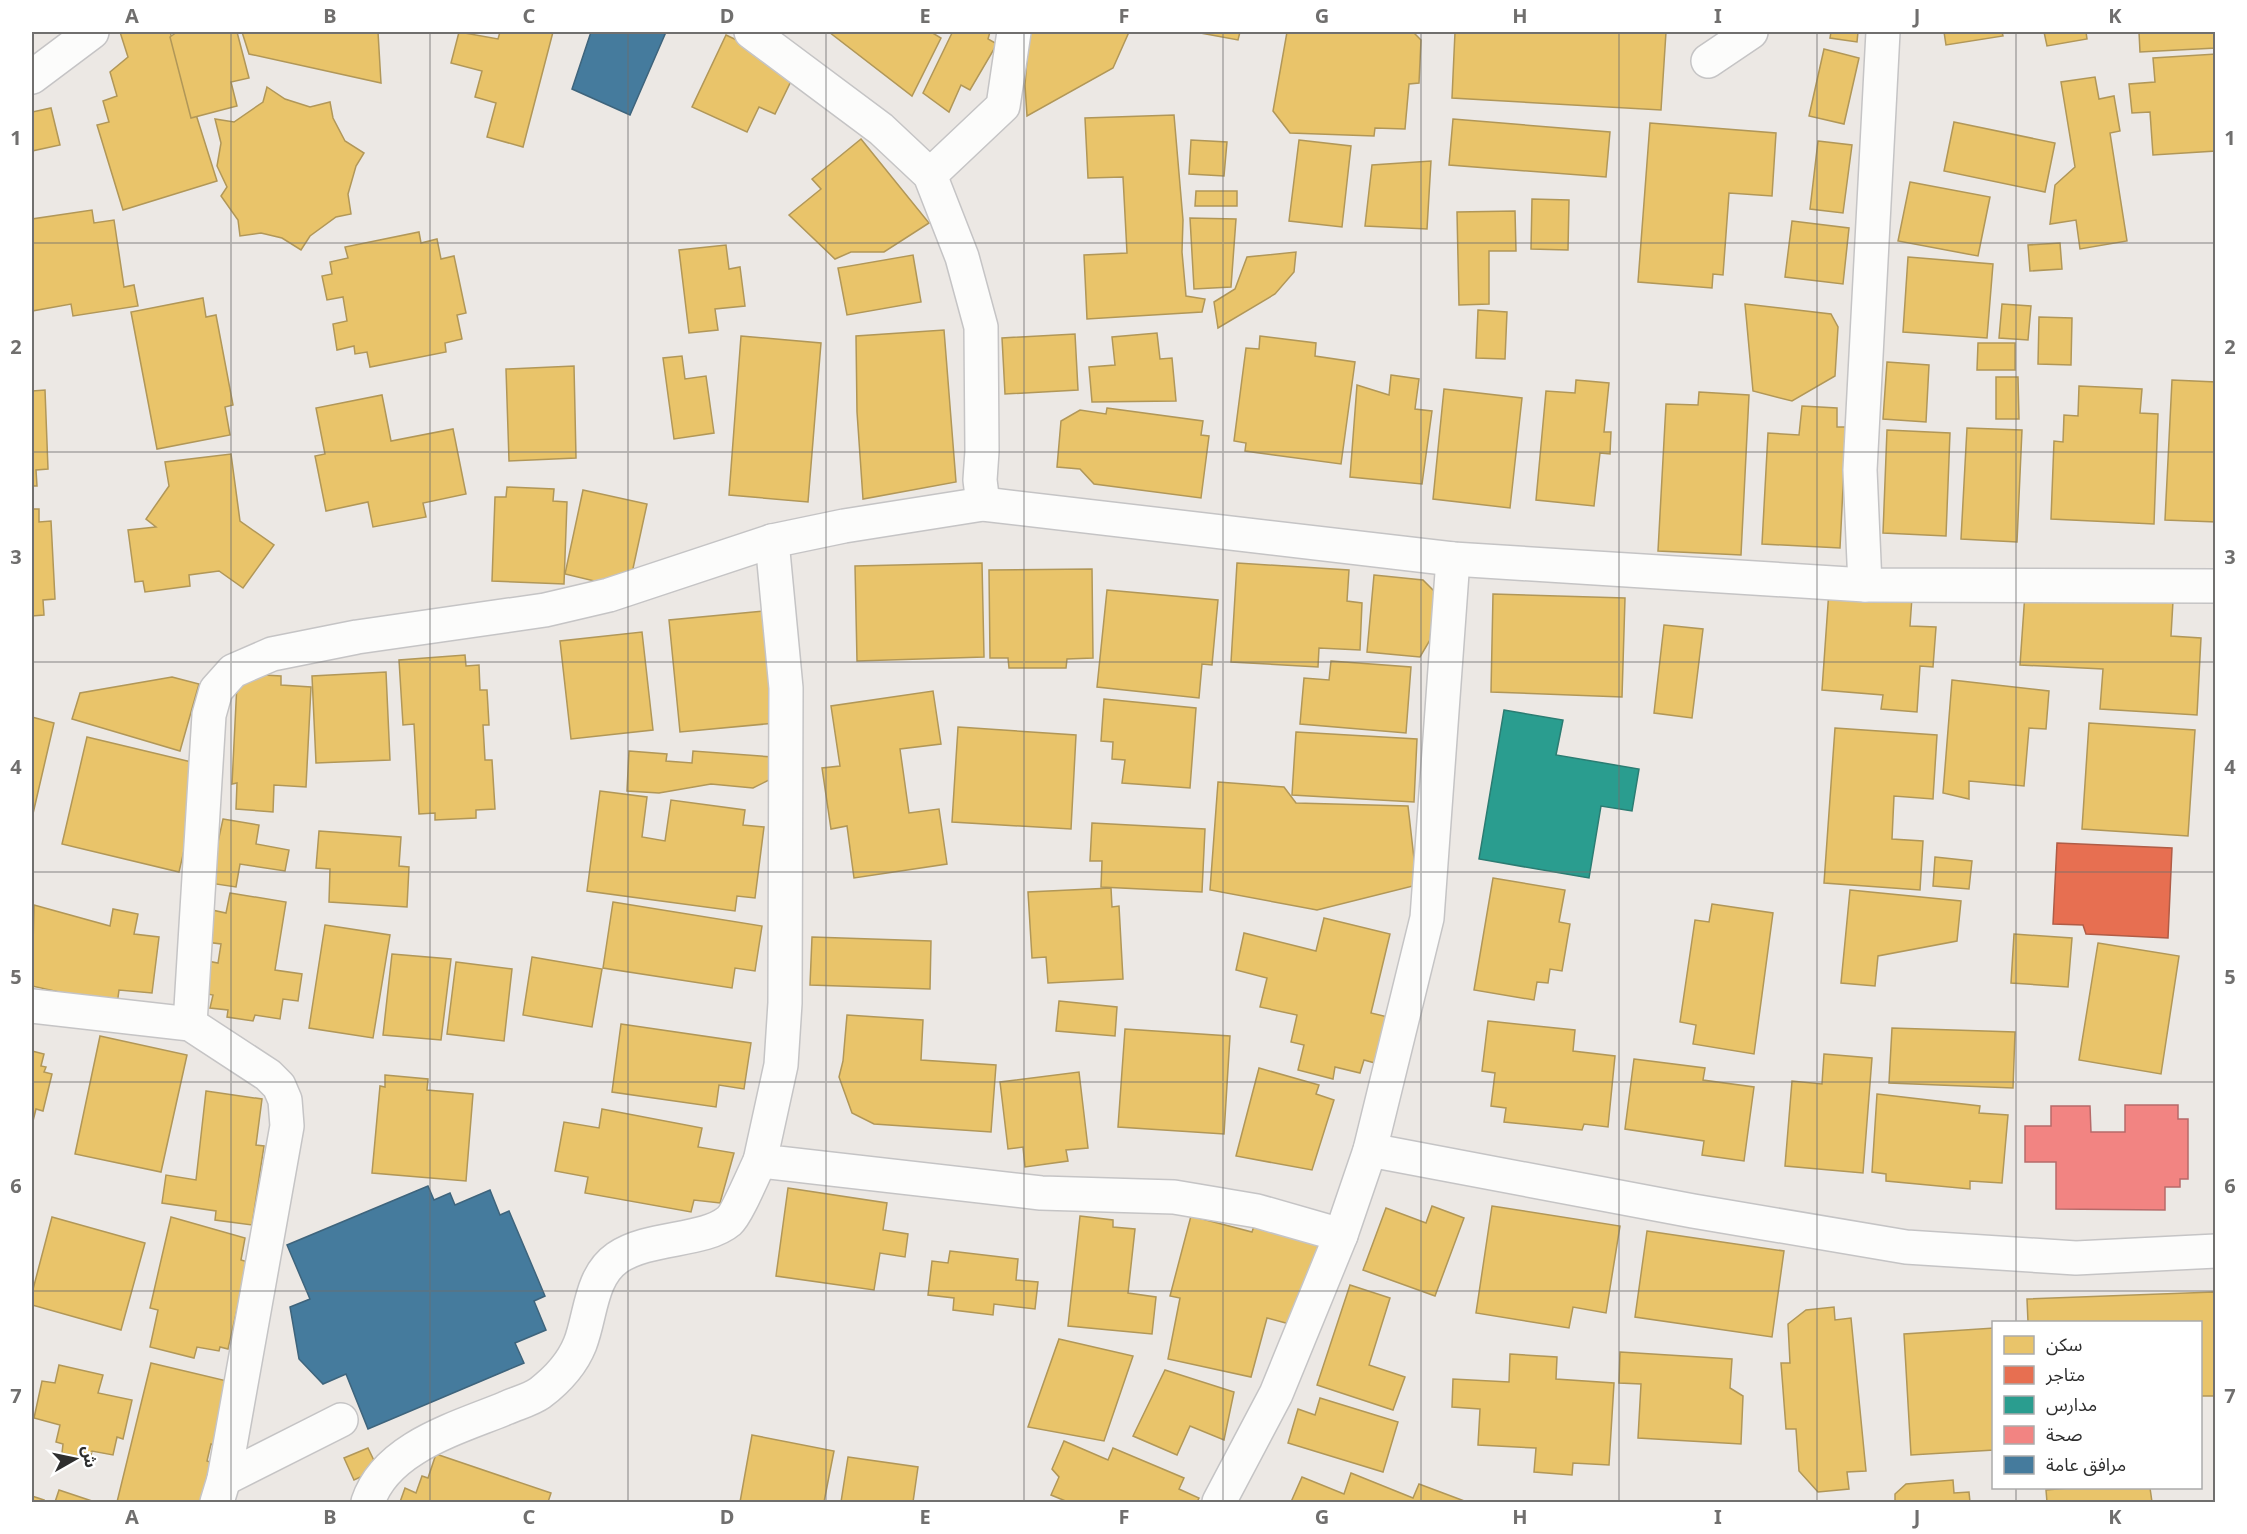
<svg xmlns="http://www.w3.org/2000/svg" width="2247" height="1534" viewBox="0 0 2247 1534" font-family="'Noto Sans','Noto Sans Arabic',sans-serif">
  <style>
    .homes { fill: #e9c46a; stroke: #b19758; stroke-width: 1.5 }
    .shops { fill: #e76f51; stroke: #b05c46; stroke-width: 1.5 }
    .schools { fill: #2a9d8f; stroke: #2b7c72; stroke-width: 1.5 }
    .health { fill: #f28482; stroke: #b76a69; stroke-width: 1.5 }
    .public { fill: #457b9d; stroke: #3e647c; stroke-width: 1.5 }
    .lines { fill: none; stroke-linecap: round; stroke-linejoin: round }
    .minor-casing { stroke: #c5c4c5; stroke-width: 36 }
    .minor { stroke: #fcfcfb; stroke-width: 33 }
    .grid { fill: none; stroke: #706f6e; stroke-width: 1.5; stroke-opacity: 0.55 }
    .neatline { fill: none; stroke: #706f6e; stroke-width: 2 }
    .grid-label { font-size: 20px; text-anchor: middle; font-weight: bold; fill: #706f6e }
  </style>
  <rect width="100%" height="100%" fill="#ece8e4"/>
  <g class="homes">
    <path d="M120 32H170L217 181 123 210 97 125 109 122 103 101 117 96 110 72 128 57Z"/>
    <path d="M177 32H237L249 78 231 82 237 106 191 118 170 37Z"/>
    <path d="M242 32H378L381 83 249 54Z"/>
    <path d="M459 32 498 39 500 32H553L523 147 487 137 496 103 475 97 482 71 451 63Z"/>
    <path d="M829 32H931L941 38 912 96Z"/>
    <path d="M949 32H990L988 39 997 44 970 90 961 85 949 112 923 93 952 33Z"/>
    <path d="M1029 32H1129L1113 68 1027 116 1025 85Z"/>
    <path d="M1195 32H1240L1238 40Z"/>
    <path d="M1287 32H1413L1421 40 1419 83 1409 84 1405 129 1375 128 1374 136 1290 133 1273 111Z"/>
    <path d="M1455 32H1666L1661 110 1452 98Z"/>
    <path d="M1831 32H1858L1857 42 1830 38Z"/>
    <path d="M1944 32H2002L2003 36 1946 45Z"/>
    <path d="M2044 32H2086L2087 39 2047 46Z"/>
    <path d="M2139 32H2216V48L2140 52Z"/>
    <path d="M726 35 779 60 793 77 775 114 759 107 747 132 692 107Z"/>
    <path d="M1824 49 1859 58 1844 124 1809 116Z"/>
    <path d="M2216 54V151L2153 155 2150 112 2132 113 2129 84 2155 82 2153 58Z"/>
    <path d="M2095 77 2099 99 2114 96 2120 131 2110 133 2127 241 2080 249 2076 220 2050 224 2055 185 2075 167 2061 82Z"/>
    <path d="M267 87 285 99 310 107 330 102 333 118 345 141 364 153 356 166 348 194 351 214 336 217 310 236 301 250 282 238 261 233 240 236 238 220 221 196 227 187 217 166 221 143 215 119 234 122 263 102Z"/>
    <path d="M51 108 60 145 32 151V112Z"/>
    <path d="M1174 115 1183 220 1182 252 1186 296 1205 299 1202 312 1087 319 1084 255 1127 253 1123 177 1088 178 1085 118Z"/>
    <path d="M1453 119 1610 132 1606 177 1449 165Z"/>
    <path d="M1954 122 2055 143 2045 192 1944 171Z"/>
    <path d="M1650 123 1776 133 1772 196 1729 193 1723 275 1713 274 1712 288 1638 282Z"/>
    <path d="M861 139 929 223 884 252H851L835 259 789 215 821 189 812 179Z"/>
    <path d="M1191 140 1227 142 1224 176 1189 174Z"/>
    <path d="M1299 140 1351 146 1342 227 1289 221Z"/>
    <path d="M1818 141 1852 145 1843 213 1810 209Z"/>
    <path d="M1431 161 1427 229 1365 226 1372 165Z"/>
    <path d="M1910 182 1990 197 1978 256 1898 241Z"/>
    <path d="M1196 191H1237V206H1195Z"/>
    <path d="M1532 199 1569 200 1568 250 1531 249Z"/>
    <path d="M92 210 94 223 114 220 124 287 134 285 138 306 73 316 71 304 32 311V219Z"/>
    <path d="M1515 211 1516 251H1489V304L1459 305 1457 212Z"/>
    <path d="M1190 218 1236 219 1231 287 1194 289Z"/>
    <path d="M1792 221 1849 228 1843 284 1785 277Z"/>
    <path d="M419 232 421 243 437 239 441 259 454 256 466 313 457 315 462 339 445 343 446 352 370 367 367 352 355 354 354 346 337 350 333 324 347 321 343 297 327 300 322 276 332 274 330 262 348 258 345 247Z"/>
    <path d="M2060 243 2062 269 2030 271 2028 245Z"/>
    <path d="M726 245 729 269 740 267 745 306 715 309 718 330 689 333 679 250Z"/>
    <path d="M1296 252 1294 272 1275 294 1218 328 1214 302 1235 289 1247 257Z"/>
    <path d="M913 255 921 302 847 315 838 268Z"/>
    <path d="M1908 257 1993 264 1987 338 1903 332Z"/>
    <path d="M203 298 206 317 216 315 233 405 225 407 230 435 157 449 131 312Z"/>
    <path d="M1745 304 1831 314 1838 327 1835 376 1792 401 1753 391Z"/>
    <path d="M2002 304 2031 306 2028 340 1999 338Z"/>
    <path d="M1478 310 1507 312 1505 359 1476 358Z"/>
    <path d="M2039 317 2072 318 2071 365 2038 364Z"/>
    <path d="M944 330 956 482 863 499 857 412 856 336Z"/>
    <path d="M1157 333 1160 359 1172 358 1176 401 1092 402 1089 367 1115 365 1112 337Z"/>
    <path d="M1075 334 1078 390 1005 394 1002 338Z"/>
    <path d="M741 336 821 343 808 502 729 495Z"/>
    <path d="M1260 336 1316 343 1315 356 1355 362 1341 464 1245 451 1246 443 1234 441 1246 348 1259 349Z"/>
    <path d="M1978 343H2015V370H1977Z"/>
    <path d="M682 356 685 379 706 376 714 433 674 439 663 358Z"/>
    <path d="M1887 362 1929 365 1926 422 1883 419Z"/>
    <path d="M574 366 576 458 509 461 506 369Z"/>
    <path d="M1391 375 1419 379 1415 409 1432 411 1422 484 1350 477 1357 385 1389 395Z"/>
    <path d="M1996 377H2018L2019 419H1996Z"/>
    <path d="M1576 380 1609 383 1604 432H1611L1610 454 1600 453 1594 506 1536 500 1546 391 1575 393Z"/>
    <path d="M2172 380 2216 382V522L2165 520Z"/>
    <path d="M32 381V391L45 390 48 469 36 470 37 486H32Z"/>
    <path d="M2079 386 2142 389 2140 413 2158 414 2154 524 2051 519 2054 441 2063 442 2064 415 2078 416Z"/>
    <path d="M1444 389 1522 398 1510 508 1433 499Z"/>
    <path d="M1699 392 1749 395 1741 555 1658 551 1666 404 1698 405Z"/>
    <path d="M382 395 391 441 453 429 466 494 423 503 426 517 373 527 368 502 326 511 315 456 325 454 316 408Z"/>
    <path d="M1802 406 1837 408V427H1846L1840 548 1762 544 1768 433 1799 435Z"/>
    <path d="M1107 408 1203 421 1201 435 1209 436 1201 498 1094 484 1080 469 1057 467 1061 421 1080 410 1106 414Z"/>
    <path d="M1967 428 2022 430 2017 542 1961 539Z"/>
    <path d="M1887 430 1950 433 1946 536 1883 533Z"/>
    <path d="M231 454 240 521 274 545 243 588 219 571 189 575 190 586 145 592 143 581 135 582 128 530 156 527 146 519 169 486 165 462Z"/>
    <path d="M507 487 554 489 553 501 567 502 564 584 492 581 495 497H506Z"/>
    <path d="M583 490 647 504 632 573 611 585 565 574Z"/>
    <path d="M32 509H39V522L51 521 55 599 43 600 44 615 32 616Z"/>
    <path d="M982 563 984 657 857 661 855 566Z"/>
    <path d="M1237 563 1349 570 1347 601 1362 603 1360 650 1319 648 1318 667 1231 662Z"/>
    <path d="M1092 569 1093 658 1067 659 1066 668H1009L1008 658H990L989 570Z"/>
    <path d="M1374 575 1423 580 1435 592 1430 640 1420 657 1367 652Z"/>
    <path d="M1107 590 1218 600 1212 665 1202 664 1199 698 1097 687Z"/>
    <path d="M1829 590 1912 597 1910 626 1936 627 1933 667 1920 666 1917 712 1881 709 1883 695 1822 690Z"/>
    <path d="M2025 593 2173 601 2171 636 2201 638 2197 715 2100 709 2103 669 2020 665Z"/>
    <path d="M1493 594 1625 598 1622 697 1491 692Z"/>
    <path d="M765 611 776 723 680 732 669 620Z"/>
    <path d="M1664 625 1703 629 1692 718 1654 713Z"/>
    <path d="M642 632 653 730 571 739 560 641Z"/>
    <path d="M465 655 466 666 479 665 480 690H487L489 725H483L485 760H492L495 809 476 810V818L435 820V813L419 814 414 724 403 725 399 660Z"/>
    <path d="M1331 661 1411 667 1406 733 1300 724 1304 678 1329 680Z"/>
    <path d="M386 672 390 760 316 763 312 676Z"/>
    <path d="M245 674 281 676V685L311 687 306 787 274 785 273 812 236 809 237 783 232 784 237 683Z"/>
    <path d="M172 677 199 684 180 751 72 719 80 693Z"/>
    <path d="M1952 680 2049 691 2046 729 2029 728 2024 786 1969 781V799L1943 793Z"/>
    <path d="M933 691 941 744 900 749 909 813 939 809 947 864 854 878 847 826 831 829 822 768 840 766 831 706Z"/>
    <path d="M1104 699 1196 708 1190 788 1122 783 1125 760 1112 759 1113 742 1101 741Z"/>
    <path d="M32 717 54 723 32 818Z"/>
    <path d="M2089 723 2195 730 2188 836 2082 829Z"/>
    <path d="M958 727 1076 735 1071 829 952 822Z"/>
    <path d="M1835 728 1937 735 1933 799 1894 796 1892 839 1923 841 1920 890 1824 883Z"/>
    <path d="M1296 732 1417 739 1414 802 1292 795Z"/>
    <path d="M87 737 204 765 179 872 62 844Z"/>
    <path d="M629 751 667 754 666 761 692 763 693 751 773 757 769 780 753 788 711 784 659 793 627 791Z"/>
    <path d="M1218 782 1284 787 1296 803 1408 806 1417 885 1317 910 1210 890Z"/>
    <path d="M600 791 647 797 642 837 665 841 671 800 745 810 743 825 764 827 755 898 737 896 735 911 587 891Z"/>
    <path d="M223 819 259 825 256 844 289 850 285 871 240 864 236 887 209 883Z"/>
    <path d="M1092 823 1205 829 1202 892 1101 887 1102 861H1090Z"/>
    <path d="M319 831 401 837 399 866 409 867 407 907 329 902 330 869 316 868Z"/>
    <path d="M1935 857 1972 861 1969 889 1933 886Z"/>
    <path d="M1493 878 1565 890 1559 922 1570 924 1562 971 1550 969 1548 983 1537 982 1534 1000 1474 990Z"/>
    <path d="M1111 888 1112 907 1119 906 1123 979 1048 983 1046 957 1032 958 1028 892Z"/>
    <path d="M1850 890 1961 901 1957 941 1878 956 1875 986 1841 983Z"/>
    <path d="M230 893 286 902 275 970 302 974 298 1001 283 999 280 1019 255 1015 253 1021 227 1017 228 1010 210 1008 213 995 197 992 202 960 218 963 221 944 206 942 212 910 226 913Z"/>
    <path d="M613 902 762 926 755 971 735 968 732 988 603 968Z"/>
    <path d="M1712 904 1773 913 1754 1054 1693 1044 1696 1025 1680 1022 1695 920 1709 922Z"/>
    <path d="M34 905 110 926 113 909 138 914 134 934 159 937 152 993 119 990 117 1005 32 986Z"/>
    <path d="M1324 918 1390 934 1371 1013 1392 1018 1382 1065 1364 1060 1360 1073 1335 1067 1333 1079 1298 1070 1304 1045 1291 1042 1297 1015 1260 1007 1267 978 1236 970 1244 933 1316 951Z"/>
    <path d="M325 925 390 935 373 1038 309 1028Z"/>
    <path d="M2014 934 2072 938 2068 987 2011 983Z"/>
    <path d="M812 937 931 941 930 989 810 985Z"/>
    <path d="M2098 943 2179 956 2161 1074 2079 1060Z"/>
    <path d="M392 954 451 959 441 1040 383 1035Z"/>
    <path d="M532 957 602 969 592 1027 523 1015Z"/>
    <path d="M456 962 512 969 504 1041 447 1034Z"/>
    <path d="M1059 1001 1117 1007 1115 1036 1056 1031Z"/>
    <path d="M847 1015 923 1020 921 1060 996 1065 991 1132 874 1124 852 1113 839 1077 843 1061Z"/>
    <path d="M1488 1021 1575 1030 1573 1051 1615 1056 1608 1127 1584 1124 1582 1130 1504 1122 1506 1108 1491 1106 1495 1073 1482 1071Z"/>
    <path d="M621 1024 751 1043 744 1089 719 1085 716 1107 612 1092Z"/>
    <path d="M1892 1028 2015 1032 2013 1088 1889 1083Z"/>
    <path d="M1125 1029 1230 1036 1224 1134 1118 1127Z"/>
    <path d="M100 1036 187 1055 161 1172 75 1154Z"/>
    <path d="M32 1051 44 1054 41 1066 46 1067 44 1072 52 1074 43 1111 36 1109 32 1125Z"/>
    <path d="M1824 1054 1872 1058 1863 1173 1785 1166 1792 1081 1822 1084Z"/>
    <path d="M1634 1059 1705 1068 1703 1080 1754 1087 1744 1161 1702 1155 1704 1141 1625 1129Z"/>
    <path d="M1259 1068 1319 1085 1316 1094 1334 1100 1312 1170 1236 1156Z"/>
    <path d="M1079 1072 1088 1148 1066 1150 1068 1161 1025 1167 1023 1147 1008 1149 1000 1082Z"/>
    <path d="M385 1075 428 1079 427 1090 473 1094 466 1181 372 1173 380 1086 385 1087Z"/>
    <path d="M206 1091 262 1099 256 1145 264 1146 252 1225 215 1220 216 1211 162 1203 166 1175 196 1180Z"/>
    <path d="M1877 1094 1980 1106 1979 1113 2008 1115 2002 1183 1970 1181V1189L1886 1181V1174L1872 1172Z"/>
    <path d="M602 1109 702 1128 698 1147 734 1153 720 1203 694 1200 691 1212 585 1193 588 1177 555 1171 564 1122 599 1128Z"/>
    <path d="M788 1188 887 1203 883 1230 908 1234 905 1257 880 1253 874 1290 776 1276Z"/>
    <path d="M1432 1206 1464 1218 1435 1296 1363 1270 1386 1208 1426 1223Z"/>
    <path d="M1492 1206 1620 1226 1606 1313 1573 1307 1569 1328 1476 1313Z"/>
    <path d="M1080 1216 1113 1220V1227L1135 1229 1128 1293 1156 1297 1152 1334 1068 1326Z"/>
    <path d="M1191 1216 1252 1232 1256 1220 1321 1237 1297 1326 1267 1318 1251 1377 1168 1359 1180 1298 1170 1296Z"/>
    <path d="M52 1217 145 1243 121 1330 32 1305V1293Z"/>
    <path d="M171 1217 245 1238 241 1260 248 1262 228 1349 220 1347 219 1351 197 1347 194 1358 150 1347 158 1310 150 1308Z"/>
    <path d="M1647 1231 1784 1251 1772 1337 1635 1317Z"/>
    <path d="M950 1251 1018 1259 1016 1280 1038 1282 1035 1309 994 1304 993 1315 953 1310 954 1298 928 1295 932 1261 948 1263Z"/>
    <path d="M1350 1285 1390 1298 1369 1365 1405 1377 1393 1410 1317 1385Z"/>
    <path d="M2214 1292 2216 1396H2200V1322H2028L2027 1299Z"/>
    <path d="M1834 1307 1835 1320 1851 1318 1866 1471 1847 1472 1849 1489 1818 1492 1799 1471 1796 1429H1786L1781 1363H1790L1788 1324 1806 1310Z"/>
    <path d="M1994 1328V1450L1911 1455 1904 1334Z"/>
    <path d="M1059 1339 1133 1356 1104 1441 1028 1427Z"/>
    <path d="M1620 1352 1732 1359 1730 1388 1743 1396 1741 1444 1638 1438 1641 1384 1619 1383Z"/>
    <path d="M1510 1354 1557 1357 1556 1379 1614 1383 1609 1465 1573 1463 1572 1475 1534 1472 1536 1448 1478 1445 1480 1409 1452 1407 1453 1379 1509 1382Z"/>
    <path d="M151 1363 227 1381 219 1447 211 1444 207 1461 216 1464 207 1502H117Z"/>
    <path d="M59 1365 103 1375 98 1393 132 1400 123 1439 117 1437 113 1455 92 1451 90 1459 62 1453 63 1444 56 1442 60 1425 34 1418 42 1381 55 1383Z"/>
    <path d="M1165 1370 1234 1392 1224 1440 1190 1426 1177 1455 1133 1436Z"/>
    <path d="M1320 1398 1398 1422 1383 1472 1288 1443 1298 1409 1315 1415Z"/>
    <path d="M752 1435 834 1451 824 1502H740Z"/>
    <path d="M1064 1441 1108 1460 1113 1448 1184 1478 1179 1489 1199 1498 1197 1502H1068L1051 1495 1059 1477 1052 1469Z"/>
    <path d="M368 1448 378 1469 354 1480 344 1458Z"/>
    <path d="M436 1454 551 1493 548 1502H400L405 1488 416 1493 422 1476 428 1478Z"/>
    <path d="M848 1457 918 1467 913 1502H841Z"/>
    <path d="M1351 1473 1413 1498 1419 1484 1467 1502H1291L1302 1477 1344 1494Z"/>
    <path d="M1953 1480 1954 1493 1969 1492 1970 1502H1895V1494L1906 1484Z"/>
    <path d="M2069 1488H2150L2152 1502H2047L2046 1490Z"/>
    <path d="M59 1490 95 1502H55Z"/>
    <path d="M32 1496 44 1500 43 1502H32Z"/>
  </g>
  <path class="shops" d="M2057 843 2172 848 2168 938 2086 934 2083 925 2053 924Z"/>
  <path class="schools" d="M1504 710 1563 720 1556 755 1639 769 1632 811 1601 806 1589 878 1479 859Z"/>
  <path class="health" d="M2125 1105H2178V1119H2188V1179H2180V1187H2165V1210L2056 1209V1162H2025V1126H2051V1106H2090L2091 1132H2125Z"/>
  <g class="public">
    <path d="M591 32H666L630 115 572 89Z"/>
    <path d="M428 1186 434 1200 450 1193 455 1205 490 1190 500 1215 509 1211 545 1296 534 1301 546 1330 515 1343 524 1363 368 1429 346 1374 323 1384 299 1359 290 1307 310 1299 287 1245Z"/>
  </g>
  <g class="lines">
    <g class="minor-casing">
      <g id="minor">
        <path d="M751 32 881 129 930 175 962 257 981 327 982 451 980 480 983 504"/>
        <path d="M1708 61 1751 32"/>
        <path d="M32 77 92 32"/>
        <path d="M930 175 1003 106 1014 32"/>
        <path d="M772 541 786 688 785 1003 781 1065 760 1161 1041 1193 1174 1197 1257 1211 1341 1235"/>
        <path d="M1865 585 1860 470 1883 32"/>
        <path d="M32 1006 190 1024 268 1075 279 1086 285 1100 287 1126 224 1479 217 1502"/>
        <path d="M190 1024 209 715 216 690 233 671 272 654 357 637 545 610 609 595 772 541 844 526 983 504 1453 559 1865 585 2216 586"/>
        <path d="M1370 1150 1693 1211 1906 1247 2076 1258 2216 1251"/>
        <path d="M224 1479 341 1420"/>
        <path d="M368 1502C386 1447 458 1428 506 1408 517 1403 530 1400 540 1393 557 1380 572 1364 580 1344 591 1316 590 1277 617 1258 649 1236 704 1242 729 1221 737 1214 754 1173 760 1161"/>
        <path d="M1219 1502 1276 1394 1341 1235 1370 1150 1427 918 1453 559"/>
      </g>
    </g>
    <use href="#minor" class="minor"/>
  </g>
  <path class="grid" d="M231 32V1502M430 32V1502M628 32V1502M826 32V1502M1024 32V1502M1223 32V1502M1421 32V1502M1619 32V1502M1817 32V1502M2016 32V1322M32 243H2216M32 452H2216M32 662H2216M32 872H2216M32 1082H2216M32 1291H2216M2016 1488V1502"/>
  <rect width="2247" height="1534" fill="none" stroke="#ffffff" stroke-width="66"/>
  <rect x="1992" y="1321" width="210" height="168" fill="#ffffff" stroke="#ababab" stroke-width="1.5"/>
  <rect x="2004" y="1336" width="30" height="18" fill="#e9c46a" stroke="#ababab" stroke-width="1.5"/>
  <text x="2046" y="1351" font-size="18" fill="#2e2e2e">سكن</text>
  <rect x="2004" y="1366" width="30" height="18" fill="#e76f51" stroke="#ababab" stroke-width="1.5"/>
  <text x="2046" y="1381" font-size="18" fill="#2e2e2e">متاجر</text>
  <rect x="2004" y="1396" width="30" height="18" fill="#2a9d8f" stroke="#ababab" stroke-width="1.5"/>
  <text x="2046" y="1411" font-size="18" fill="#2e2e2e">مدارس</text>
  <rect x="2004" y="1426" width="30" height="18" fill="#f28482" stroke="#ababab" stroke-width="1.5"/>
  <text x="2046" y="1441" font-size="18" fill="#2e2e2e">صحة</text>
  <rect x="2004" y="1456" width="30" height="18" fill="#457b9d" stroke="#ababab" stroke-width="1.5"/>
  <text x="2046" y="1471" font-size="18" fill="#2e2e2e">مرافق عامة</text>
  <g transform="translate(75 1459) rotate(81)" stroke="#ffffff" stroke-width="4.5" paint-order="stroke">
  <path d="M0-4.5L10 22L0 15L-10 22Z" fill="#2e2e2e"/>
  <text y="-9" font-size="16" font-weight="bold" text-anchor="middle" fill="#2e2e2e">ش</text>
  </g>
  <rect x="33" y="33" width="2181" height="1468" class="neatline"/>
  <g class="grid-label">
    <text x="132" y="23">A</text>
    <text x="330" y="23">B</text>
    <text x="529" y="23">C</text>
    <text x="727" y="23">D</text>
    <text x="925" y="23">E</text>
    <text x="1124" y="23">F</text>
    <text x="1322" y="23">G</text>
    <text x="1520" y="23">H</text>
    <text x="1718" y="23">I</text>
    <text x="1917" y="23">J</text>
    <text x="2115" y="23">K</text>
    <text x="16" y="145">1</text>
    <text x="2230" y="145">1</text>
    <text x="16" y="354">2</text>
    <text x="2230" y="354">2</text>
    <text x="16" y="564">3</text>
    <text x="2230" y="564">3</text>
    <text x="16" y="774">4</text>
    <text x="2230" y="774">4</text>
    <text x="16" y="984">5</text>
    <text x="2230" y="984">5</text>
    <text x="16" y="1193">6</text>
    <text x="2230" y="1193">6</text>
    <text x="16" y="1403">7</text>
    <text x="2230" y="1403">7</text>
    <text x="132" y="1524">A</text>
    <text x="330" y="1524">B</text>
    <text x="529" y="1524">C</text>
    <text x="727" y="1524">D</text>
    <text x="925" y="1524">E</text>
    <text x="1124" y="1524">F</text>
    <text x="1322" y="1524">G</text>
    <text x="1520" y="1524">H</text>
    <text x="1718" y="1524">I</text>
    <text x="1917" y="1524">J</text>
    <text x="2115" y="1524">K</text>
  </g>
</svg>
